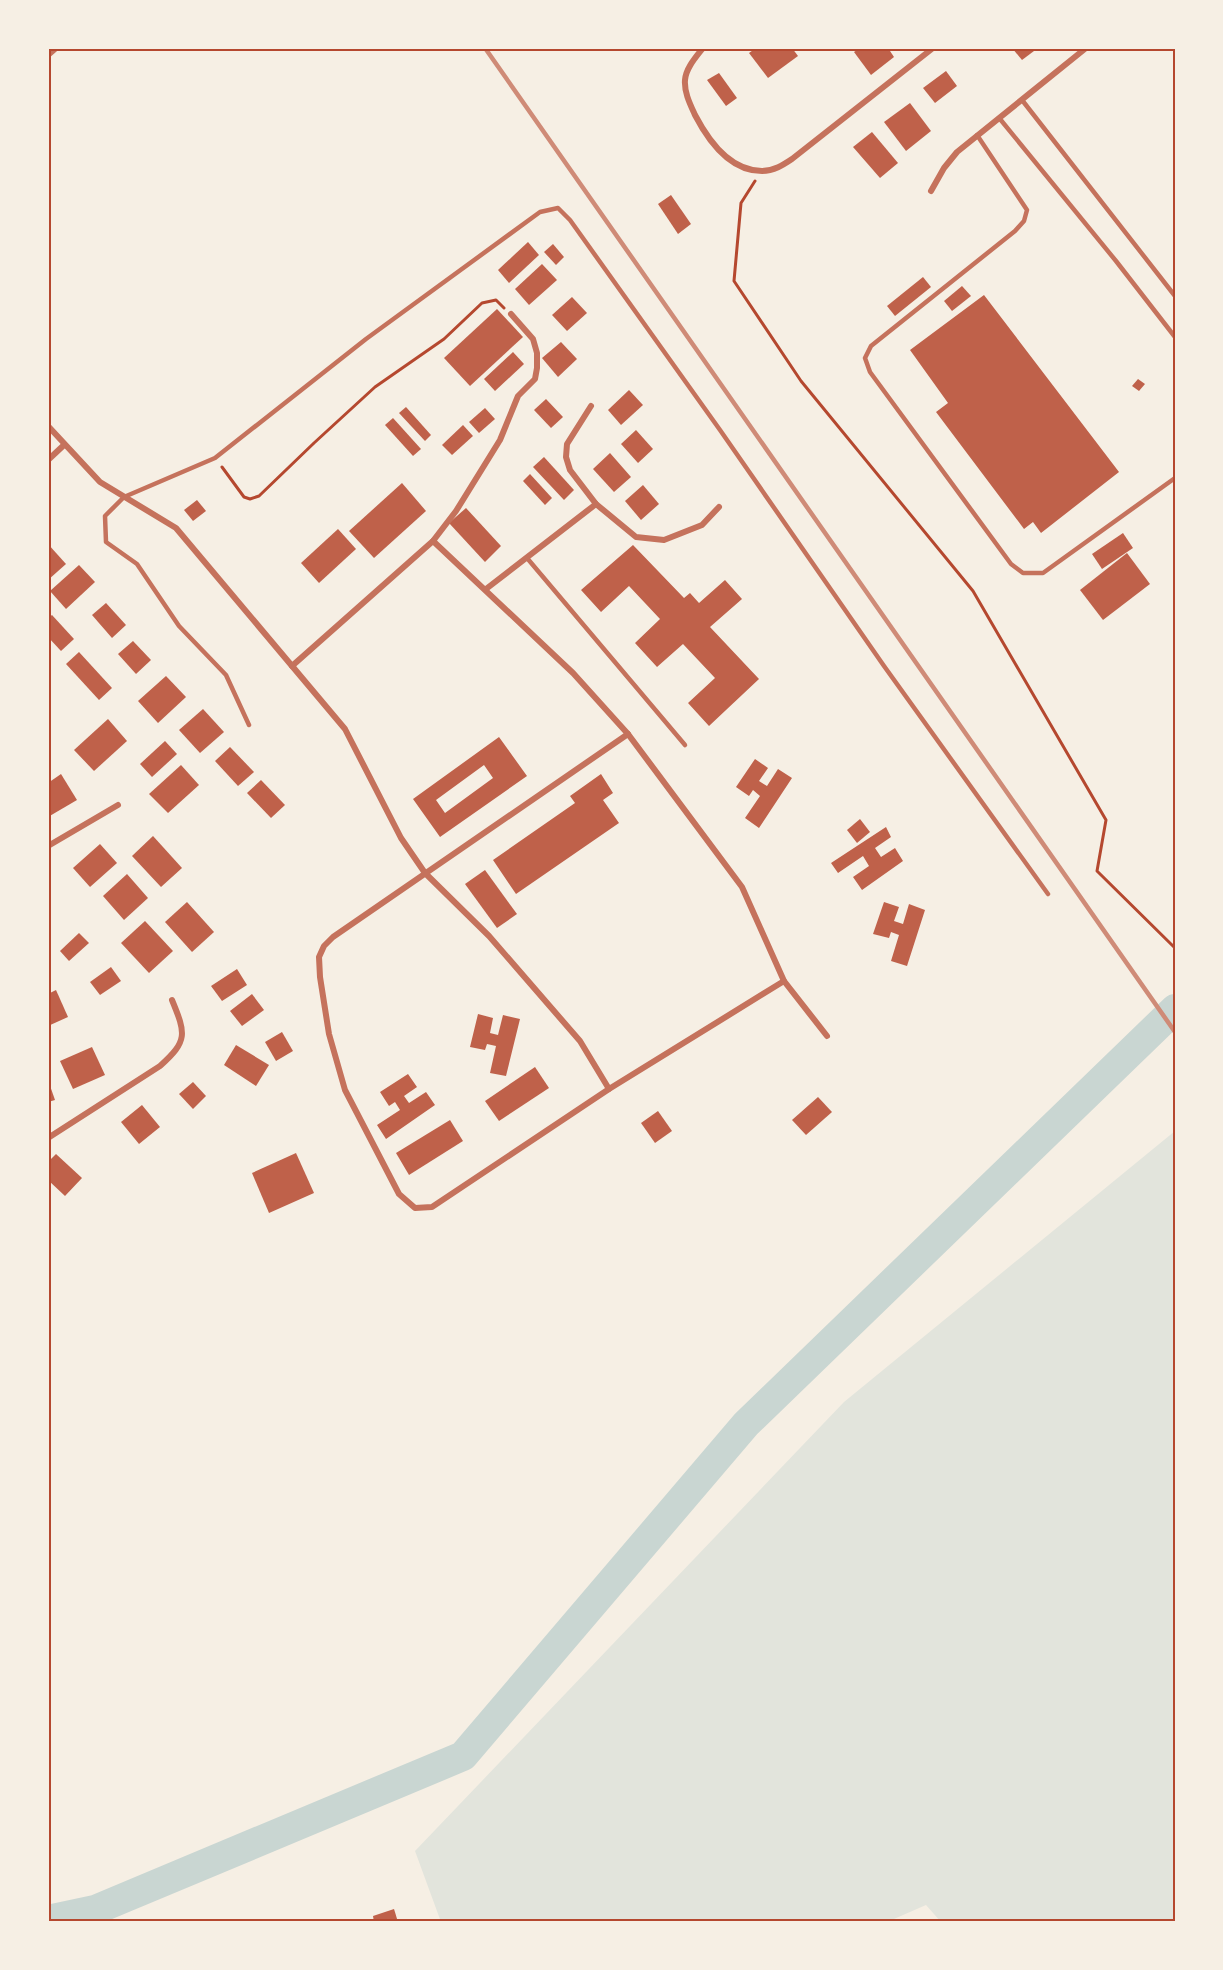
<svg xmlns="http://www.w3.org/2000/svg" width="1223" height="1970" viewBox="0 0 1223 1970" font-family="'Playfair Display',serif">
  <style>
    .green { fill: #e2e4dc }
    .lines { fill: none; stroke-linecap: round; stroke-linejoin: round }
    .river { stroke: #c9d6d2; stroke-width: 30 }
    .building { fill: #bf614a; fill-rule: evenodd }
    .path { stroke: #b5482f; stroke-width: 3 }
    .service { stroke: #c5725c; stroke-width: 4.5 }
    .minor { stroke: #c5725c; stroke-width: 6 }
    .rail { stroke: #cf8b77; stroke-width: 4.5 }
    .neatline { fill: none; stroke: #b5482f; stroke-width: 2 }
  </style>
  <rect width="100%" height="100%" fill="#f6efe4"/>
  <path class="green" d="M1175 1131V1922H941L926 1905 887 1922H441L415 1851 844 1402Z"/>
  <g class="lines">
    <path class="river" d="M48 1920 95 1910 463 1756 746 1424 1175 1009"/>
  </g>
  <g class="building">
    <path d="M756 48H792L798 56 768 78 749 53Z"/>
    <path d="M860 48H888L894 57 871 75 854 52Z"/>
    <path d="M1012 48H1038L1022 60Z"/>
    <path d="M946 71 957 86 935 103 923 88Z"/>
    <path d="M719 73 737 98 726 106 707 80Z"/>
    <path d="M910 103 931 131 906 151 884 122Z"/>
    <path d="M872 132 898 163 880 178 853 147Z"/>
    <path d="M671 195 691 224 678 234 658 204Z"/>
    <path d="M528 242 539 255 509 283 498 270Z"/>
    <path d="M553 244 564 257 556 265 544 252Z"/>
    <path d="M542 264 557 280 529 305 515 289Z"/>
    <path d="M923 277 931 287 895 316 887 306Z"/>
    <path d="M962 286 971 296 952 311 944 301Z"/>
    <path d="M984 295 1119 472 1041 533 1033 522 1024 529 936 412 948 403 910 350Z"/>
    <path d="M572 297 587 313 567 331 552 315Z"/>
    <path d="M497 309 523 337 470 386 444 358Z"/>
    <path d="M561 342 577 359 558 377 542 358Z"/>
    <path d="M513 352 524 364 495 391 484 379Z"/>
    <path d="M1138 379 1145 384 1139 391 1132 386Z"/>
    <path d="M629 390 643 405 621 425 608 410Z"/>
    <path d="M546 399 563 417 551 428 534 410Z"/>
    <path d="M406 407 431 435 425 441 399 413Z"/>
    <path d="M485 408 495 419 479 433 469 422Z"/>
    <path d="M393 418 421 449 413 456 385 425Z"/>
    <path d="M463 425 473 436 452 455 442 445Z"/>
    <path d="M636 430 653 449 638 463 621 444Z"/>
    <path d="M610 453 631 477 614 492 593 469Z"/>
    <path d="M544 457 574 490 564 500 533 467Z"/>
    <path d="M530 474 552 498 545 505 523 481Z"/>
    <path d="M402 483 426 511 374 558 349 531Z"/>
    <path d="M643 485 659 504 641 520 625 501Z"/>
    <path d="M197 500 206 511 193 521 184 510Z"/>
    <path d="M466 508 501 546 485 562 449 523Z"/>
    <path d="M338 529 356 549 319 583 301 563Z"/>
    <path d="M1123 533 1133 548 1102 569 1092 554Z"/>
    <path d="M48 544 66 564 48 580Z"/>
    <path d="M633 545 684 598 690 593 699 603 725 580 742 599 710 627 759 679 709 726 688 703 715 678 683 644 657 667 635 643 660 619 629 586 601 612 581 590Z"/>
    <path d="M1127 553 1150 584 1103 620 1080 590Z"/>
    <path d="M79 565 95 582 66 609 50 591Z"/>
    <path d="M106 603 126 625 112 638 92 615Z"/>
    <path d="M52 615 74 639 61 651 48 637V618Z"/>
    <path d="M133 641 151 660 136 674 118 654Z"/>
    <path d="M79 652 112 688 99 700 66 664Z"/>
    <path d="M166 676 186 697 158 723 138 701Z"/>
    <path d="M203 709 224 732 200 753 179 730Z"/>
    <path d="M108 719 127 741 94 771 74 750Z"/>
    <path d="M499 737 527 776 440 837 413 799ZM484 765 493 778 445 813 436 800Z"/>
    <path d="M165 741 177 754 152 777 140 764Z"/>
    <path d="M230 747 254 772 238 786 215 761Z"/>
    <path d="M755 759 768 768 759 781 767 786 778 769 792 778 759 828 745 818 760 796 753 790 749 796 736 787Z"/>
    <path d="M181 765 199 785 168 813 149 794Z"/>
    <path d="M61 774 77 800 48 817V783Z"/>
    <path d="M601 774 613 793 603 800 619 823 516 894 493 860 575 803 570 796Z"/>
    <path d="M261 780 285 805 271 818 247 793Z"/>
    <path d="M860 819 870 832 857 843 847 830Z"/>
    <path d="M886 827 891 837 875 848 881 857 895 848 903 861 862 890 853 877 869 866 863 856 838 873 831 863Z"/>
    <path d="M153 836 182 868 161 887 132 856Z"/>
    <path d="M100 844 117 863 90 887 73 868Z"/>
    <path d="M485 870 517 914 497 928 465 884Z"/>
    <path d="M127 874 148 898 124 920 103 896Z"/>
    <path d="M187 902 214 932 192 952 165 922Z"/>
    <path d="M884 902 899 907 894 921 903 924 909 904 925 910 907 966 891 961 899 935 891 932 889 938 873 934Z"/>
    <path d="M145 921 173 951 149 973 121 943Z"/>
    <path d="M79 933 89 943 69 961 60 951Z"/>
    <path d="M111 967 121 981 100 995 90 982Z"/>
    <path d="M237 969 247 985 222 1001 211 986Z"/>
    <path d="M56 990 68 1017 48 1026V994Z"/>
    <path d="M252 994 264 1010 242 1026 230 1011Z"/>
    <path d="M478 1014 493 1018 490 1033 498 1035 503 1015 520 1019 506 1076 490 1073 496 1046 487 1044 485 1050 470 1047Z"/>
    <path d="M282 1032 293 1051 276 1061 265 1042Z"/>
    <path d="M236 1045 269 1065 256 1086 224 1065Z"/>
    <path d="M92 1047 105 1075 73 1089 60 1061Z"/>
    <path d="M535 1067 549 1088 499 1121 485 1101Z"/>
    <path d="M408 1074 417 1087 404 1096 409 1103 426 1092 435 1105 386 1139 377 1125 400 1110 395 1102 389 1106 380 1092Z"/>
    <path d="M48 1080 55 1100 48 1102Z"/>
    <path d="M193 1082 206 1096 193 1109 179 1094Z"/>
    <path d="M818 1097 832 1112 806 1135 792 1120Z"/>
    <path d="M142 1105 160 1127 139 1144 121 1122Z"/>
    <path d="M658 1111 672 1131 655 1143 641 1123Z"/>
    <path d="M450 1120 463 1141 409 1175 396 1153Z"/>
    <path d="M296 1153 314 1193 269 1213 252 1173Z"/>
    <path d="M56 1154 82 1178 65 1196 48 1180V1162Z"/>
    <path d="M394 1909 398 1922H374L373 1916Z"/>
  </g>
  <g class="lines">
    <g class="path">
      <path d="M755 181 741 203 734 281 801 381 973 591 1106 820 1097 871 1175 948"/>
      <path d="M222 467 244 497 250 499 259 496 314 443 375 387 444 339 482 303 496 300 504 308"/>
    </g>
    <g class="service">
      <path d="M1022 100 1175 296"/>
      <path d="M1000 119 1116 261 1175 337"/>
      <path d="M977 135 1027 210 1024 221 1015 231 871 346 865 358 870 372 1011 564 1023 573H1043L1175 478"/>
      <path d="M527 558 685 745"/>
      <path d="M249 725 226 675 179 626 137 564 106 542 105 516 124 497 215 458 366 339 540 212 558 208 570 220 720 430 884 666 1048 894"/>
    </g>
    <g class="minor">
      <path d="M703 48C696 57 686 68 685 80 684 92 690 104 695 115 708 140 730 171 762 171 774 171 783 165 792 159L933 48"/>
      <path d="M48 55 56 48"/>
      <path d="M931 191 944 168 957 152 1086 48"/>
      <path d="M591 406 567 444 566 457 570 470 596 504 636 537 664 540 702 525 719 507"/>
      <path d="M48 426 100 482 176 528 345 729 401 838 425 873 489 936 580 1041 609 1089"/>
      <path d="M48 460 64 445"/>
      <path d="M433 541 573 673 628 734 742 887 784 981 827 1036"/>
      <path d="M486 589 596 504"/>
      <path d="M292 666 433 541 456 511 500 440 518 396 535 379 537 368V353L533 339 511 314"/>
      <path d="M628 734 333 937 324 946 319 957 320 977 329 1034 345 1090 399 1194 415 1208 432 1207 609 1089 784 981"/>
      <path d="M48 846 118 805"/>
      <path d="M48 1138 160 1066C188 1041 186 1034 172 1000"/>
    </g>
    <path class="rail" d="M485 48 1175 1032"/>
  </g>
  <rect width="1223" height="1970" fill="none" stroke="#f6efe4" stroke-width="99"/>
  <rect x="50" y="50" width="1124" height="1870" class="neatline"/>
</svg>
